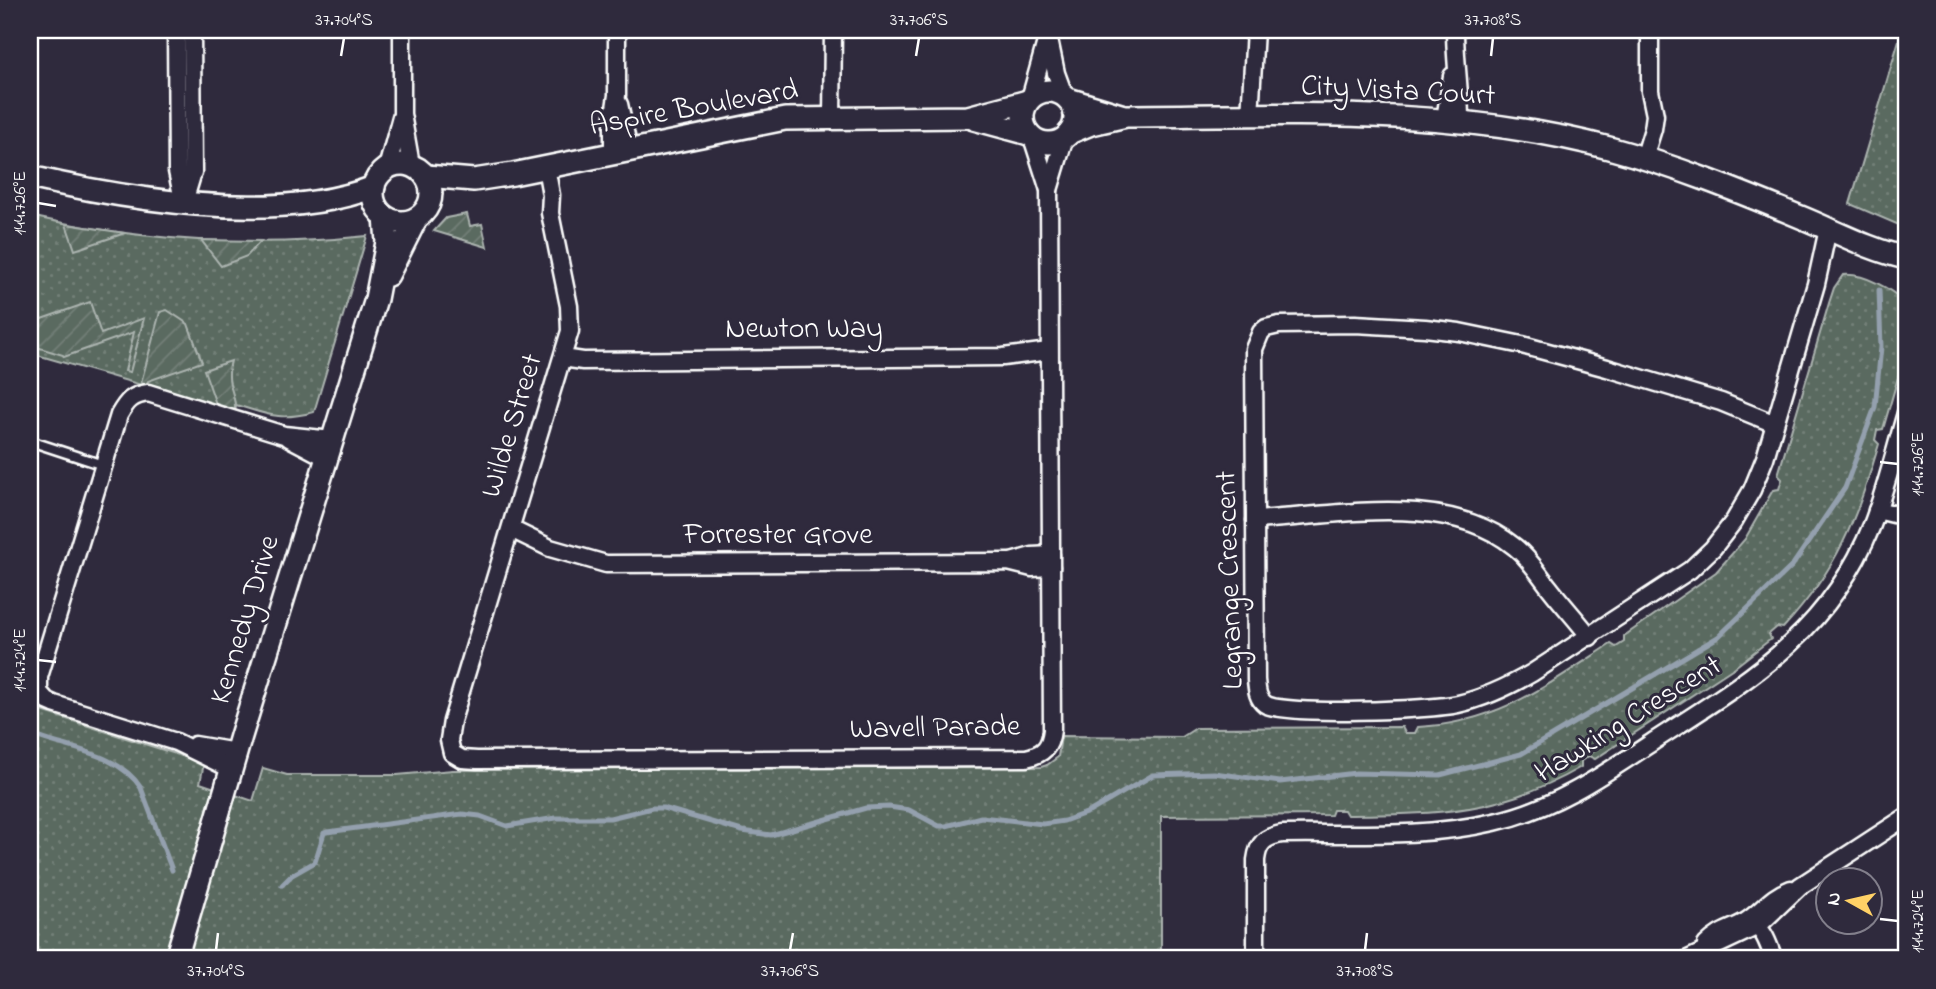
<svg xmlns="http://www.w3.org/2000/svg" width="1936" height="989" viewBox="0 0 1936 989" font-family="'Indie Flower',sans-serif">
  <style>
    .grass { fill: url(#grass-dots); stroke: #acb4b0; stroke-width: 2 }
    .garden { fill: url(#garden-furrows); stroke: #acb4b0; stroke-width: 2 }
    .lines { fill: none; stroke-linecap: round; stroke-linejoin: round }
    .stream { stroke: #94a0ae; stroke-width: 5 }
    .lane-casing { stroke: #fff; stroke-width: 13 }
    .street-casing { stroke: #fff; stroke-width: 21 }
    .secondary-casing { stroke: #fff; stroke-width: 26 }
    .lane { stroke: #2f2a3d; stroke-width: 8 }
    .street { stroke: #2f2a3d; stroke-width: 16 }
    .secondary { stroke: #2f2a3d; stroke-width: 21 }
    .ticks { fill: none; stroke: #fff; stroke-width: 2.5 }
    .labels { text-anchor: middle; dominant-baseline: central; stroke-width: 6; stroke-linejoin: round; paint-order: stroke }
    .street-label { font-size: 30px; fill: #fff; stroke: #2f2a3d }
    .neatline { fill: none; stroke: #fff; stroke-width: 2.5 }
    .ticks-label { font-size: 18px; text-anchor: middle; fill: #fff }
  </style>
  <defs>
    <pattern id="grass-dots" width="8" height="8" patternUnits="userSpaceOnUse" patternTransform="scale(1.75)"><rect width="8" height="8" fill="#5a6a60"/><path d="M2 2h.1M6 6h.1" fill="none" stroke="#738078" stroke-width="1.8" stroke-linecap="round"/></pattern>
    <pattern id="garden-furrows" width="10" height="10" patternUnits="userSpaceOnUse" patternTransform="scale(1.75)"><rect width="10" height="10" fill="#5a6a60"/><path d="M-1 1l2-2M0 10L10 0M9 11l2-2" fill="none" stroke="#738078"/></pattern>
  </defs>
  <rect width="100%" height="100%" fill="#2f2a3d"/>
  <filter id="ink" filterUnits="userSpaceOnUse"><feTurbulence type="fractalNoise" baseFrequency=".0143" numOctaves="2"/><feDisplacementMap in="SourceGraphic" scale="14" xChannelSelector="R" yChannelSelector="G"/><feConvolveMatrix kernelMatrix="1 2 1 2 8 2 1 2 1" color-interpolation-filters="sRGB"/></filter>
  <g filter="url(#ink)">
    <g class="grass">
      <path d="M1902 30H1906V228L1850 204Z"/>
      <path d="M30 216C140 241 254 248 367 236L314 412C279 421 269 415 236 405L235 412 30 353Z"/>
      <path d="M1843 275C1864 273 1892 289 1906 304V350L1883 429 1877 430 1875 440 1879 444C1857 519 1837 570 1783 628L1777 627 1769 634 1771 639 1735 667 1595 759 1589 756 1581 761V767C1500 814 1438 814 1347 815L1344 810H1333L1331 815 1161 816V959H30V702L39 710 204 763 200 783 253 801 263 768 287 775H397L453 770 1041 767 1047 765 1058 757 1061 736 1182 737 1196 728 1402 727 1405 733H1415L1418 727C1498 723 1546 686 1611 644L1616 647 1624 642V636L1716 572 1745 539 1773 490 1779 489 1782 479 1778 475 1829 303 1834 288Z"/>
    </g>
    <g class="garden">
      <path d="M467 214 470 226 482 224 487 247 434 231 446 218Z"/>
      <path d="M66 224 125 233 75 250Z"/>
      <path d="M201 240 261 241 247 256 221 266Z"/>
      <path d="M90 302 101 334 144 318 130 372 125 371 134 332 64 357 63 355 30 345V323Z"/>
      <path d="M167 310 188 324 202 362 148 381 146 385 141 383 160 312Z"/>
      <path d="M231 361C224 386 237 392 235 412L217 407 204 370Z"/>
    </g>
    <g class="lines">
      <g class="stream">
        <path d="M1905 221 1906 217"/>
        <path d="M41 738C75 750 120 755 141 788L172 870"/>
        <path d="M282 885 292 875 315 862 324 833 327 832 462 814 480 816 507 826 556 818H610L652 808H663L742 831 771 835 866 808 889 807 909 810 939 826H946L981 817 1043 824 1064 821 1089 812 1153 775 1214 773 1280 782 1356 773 1440 775 1521 754 1718 637 1792 566 1845 488 1875 407 1881 347 1879 290"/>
      </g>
      <g class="lane-casing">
        <path id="lane" d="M30 441 103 465"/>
      </g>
      <g class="street-casing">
        <g id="street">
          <path d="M176 30 177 171 183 200"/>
          <path d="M402 30V114L411 165"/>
          <path d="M1047 30 1056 73 1064 95"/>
          <path d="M1455 30C1455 60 1460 90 1460 121"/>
          <path d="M1030 99 1047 38"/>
          <path d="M619 104 629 150"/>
          <path d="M1250 116 1255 30"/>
          <path d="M832 118 833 30"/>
          <path d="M1445 119 1452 76"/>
          <path d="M613 153V122L617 95V30"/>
          <path d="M1644 158 1653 129 1655 115 1650 91V30"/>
          <path d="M546 167 551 195 550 213 569 306 570 331 452 721 449 740 452 753 462 759 477 760 1026 758C1044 754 1050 747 1052 730L1049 190 1032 137"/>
          <path d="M387 168 401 117"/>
          <path d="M1049 190 1065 137"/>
          <path d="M184 202 193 172 192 30"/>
          <path d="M563 358 583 361 1003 357 1049 351"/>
          <path d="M1775 424 1721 402 1607 368 1522 345 1459 332 1425 328 1355 324 1279 325 1266 328 1261 332 1254 349 1256 680C1257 689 1257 698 1265 704 1281 716 1434 710 1458 704 1485 698 1508 687 1532 673L1690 570 1713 548 1734 521 1752 490 1765 458 1816 284 1828 229"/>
          <path d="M289 438 327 458"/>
          <path d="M1877 510 1906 517"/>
          <path d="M1255 520C1337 516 1446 491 1515 547 1529 558 1538 573 1549 587 1562 604 1577 620 1590 637"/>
          <path d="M511 529 550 548 606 564 1008 562 1032 568 1051 567"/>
          <path d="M1011 562 1032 556 1051 555"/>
          <path d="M195 745 236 752"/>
          <path d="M231 769 176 742 54 704 47 701 39 692V677L119 415C127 401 132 395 148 393L284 435 332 440"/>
          <path d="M1750 921C1765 930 1768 944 1774 959"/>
          <path d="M1706 945C1721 930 1729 931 1745 922 1764 910 1768 898 1791 889"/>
          <path d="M1256 959V860C1258 843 1265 837 1282 834 1352 833 1425 838 1494 822 1554 809 1603 775 1654 741 1748 680 1828 635 1872 525 1886 489 1895 450 1906 413"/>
          <path d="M1688 959 1758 926 1800 886 1906 817"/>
        </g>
      </g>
      <g class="secondary-casing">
        <g id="secondary">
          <circle cx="1049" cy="117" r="26"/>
          <path d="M1068 99 1124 116"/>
          <path d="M974 119 1029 134"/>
          <path d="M1069 133 1091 124 1126 116C1288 115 1451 106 1609 148 1676 166 1740 192 1803 218 1837 232 1870 250 1906 258"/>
          <circle cx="402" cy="193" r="29"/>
          <path d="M426 176 474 180 513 174 785 119 968 117 1028 101"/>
          <path d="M30 177C130 200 277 224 374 187"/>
          <path d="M388 275 416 219"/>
          <path d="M176 959 241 736 376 299 387 242 385 217"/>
        </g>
      </g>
      <use href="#lane" class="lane"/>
      <use href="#street" class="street"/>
      <use href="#secondary" class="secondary"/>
    </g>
  </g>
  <path class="ticks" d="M341 56 344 38M916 56 919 38M1491 56 1493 38M38 203 56 206M1880 462 1898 464M38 660 56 662M1880 919 1898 921M216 950 218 933M790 950 793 933M1365 950 1367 933"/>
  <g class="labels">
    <g class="street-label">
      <text transform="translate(1398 92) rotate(3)">City Vista Court</text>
      <text transform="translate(694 109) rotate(-10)">Aspire Boulevard</text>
      <text x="804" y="330">Newton Way</text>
      <text transform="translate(513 426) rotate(-73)">Wilde Street</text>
      <text x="778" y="536">Forrester Grove</text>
      <text transform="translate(1231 580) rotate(-92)">Legrange Crescent</text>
      <text transform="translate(246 620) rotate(-73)">Kennedy Drive</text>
      <text transform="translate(1629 720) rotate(-32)">Hawking Crescent</text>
      <text transform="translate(935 729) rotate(-1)">Wavell Parade</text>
    </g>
  </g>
  <rect width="1936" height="989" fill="none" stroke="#2f2a3d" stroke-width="77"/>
  <g transform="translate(1849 901) rotate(278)"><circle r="33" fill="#2f2a3d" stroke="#827f8b" stroke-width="2"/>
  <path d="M0-5L12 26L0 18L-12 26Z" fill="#ffd166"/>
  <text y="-10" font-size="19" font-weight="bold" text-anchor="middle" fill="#ffffff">N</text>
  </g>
  <rect x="38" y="38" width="1860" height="912" class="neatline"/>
  <g class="ticks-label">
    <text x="344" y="25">37.704°S</text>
    <text x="919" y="25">37.706°S</text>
    <text x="1493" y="25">37.708°S</text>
    <text transform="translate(19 203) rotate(-90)" y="6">144.726°E</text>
    <text transform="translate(1917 464) rotate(-90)" y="6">144.726°E</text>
    <text transform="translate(19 660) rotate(-90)" y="6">144.724°E</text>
    <text transform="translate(1917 921) rotate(-90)" y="6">144.724°E</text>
    <text x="216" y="976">37.704°S</text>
    <text x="790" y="976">37.706°S</text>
    <text x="1365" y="976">37.708°S</text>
  </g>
</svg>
